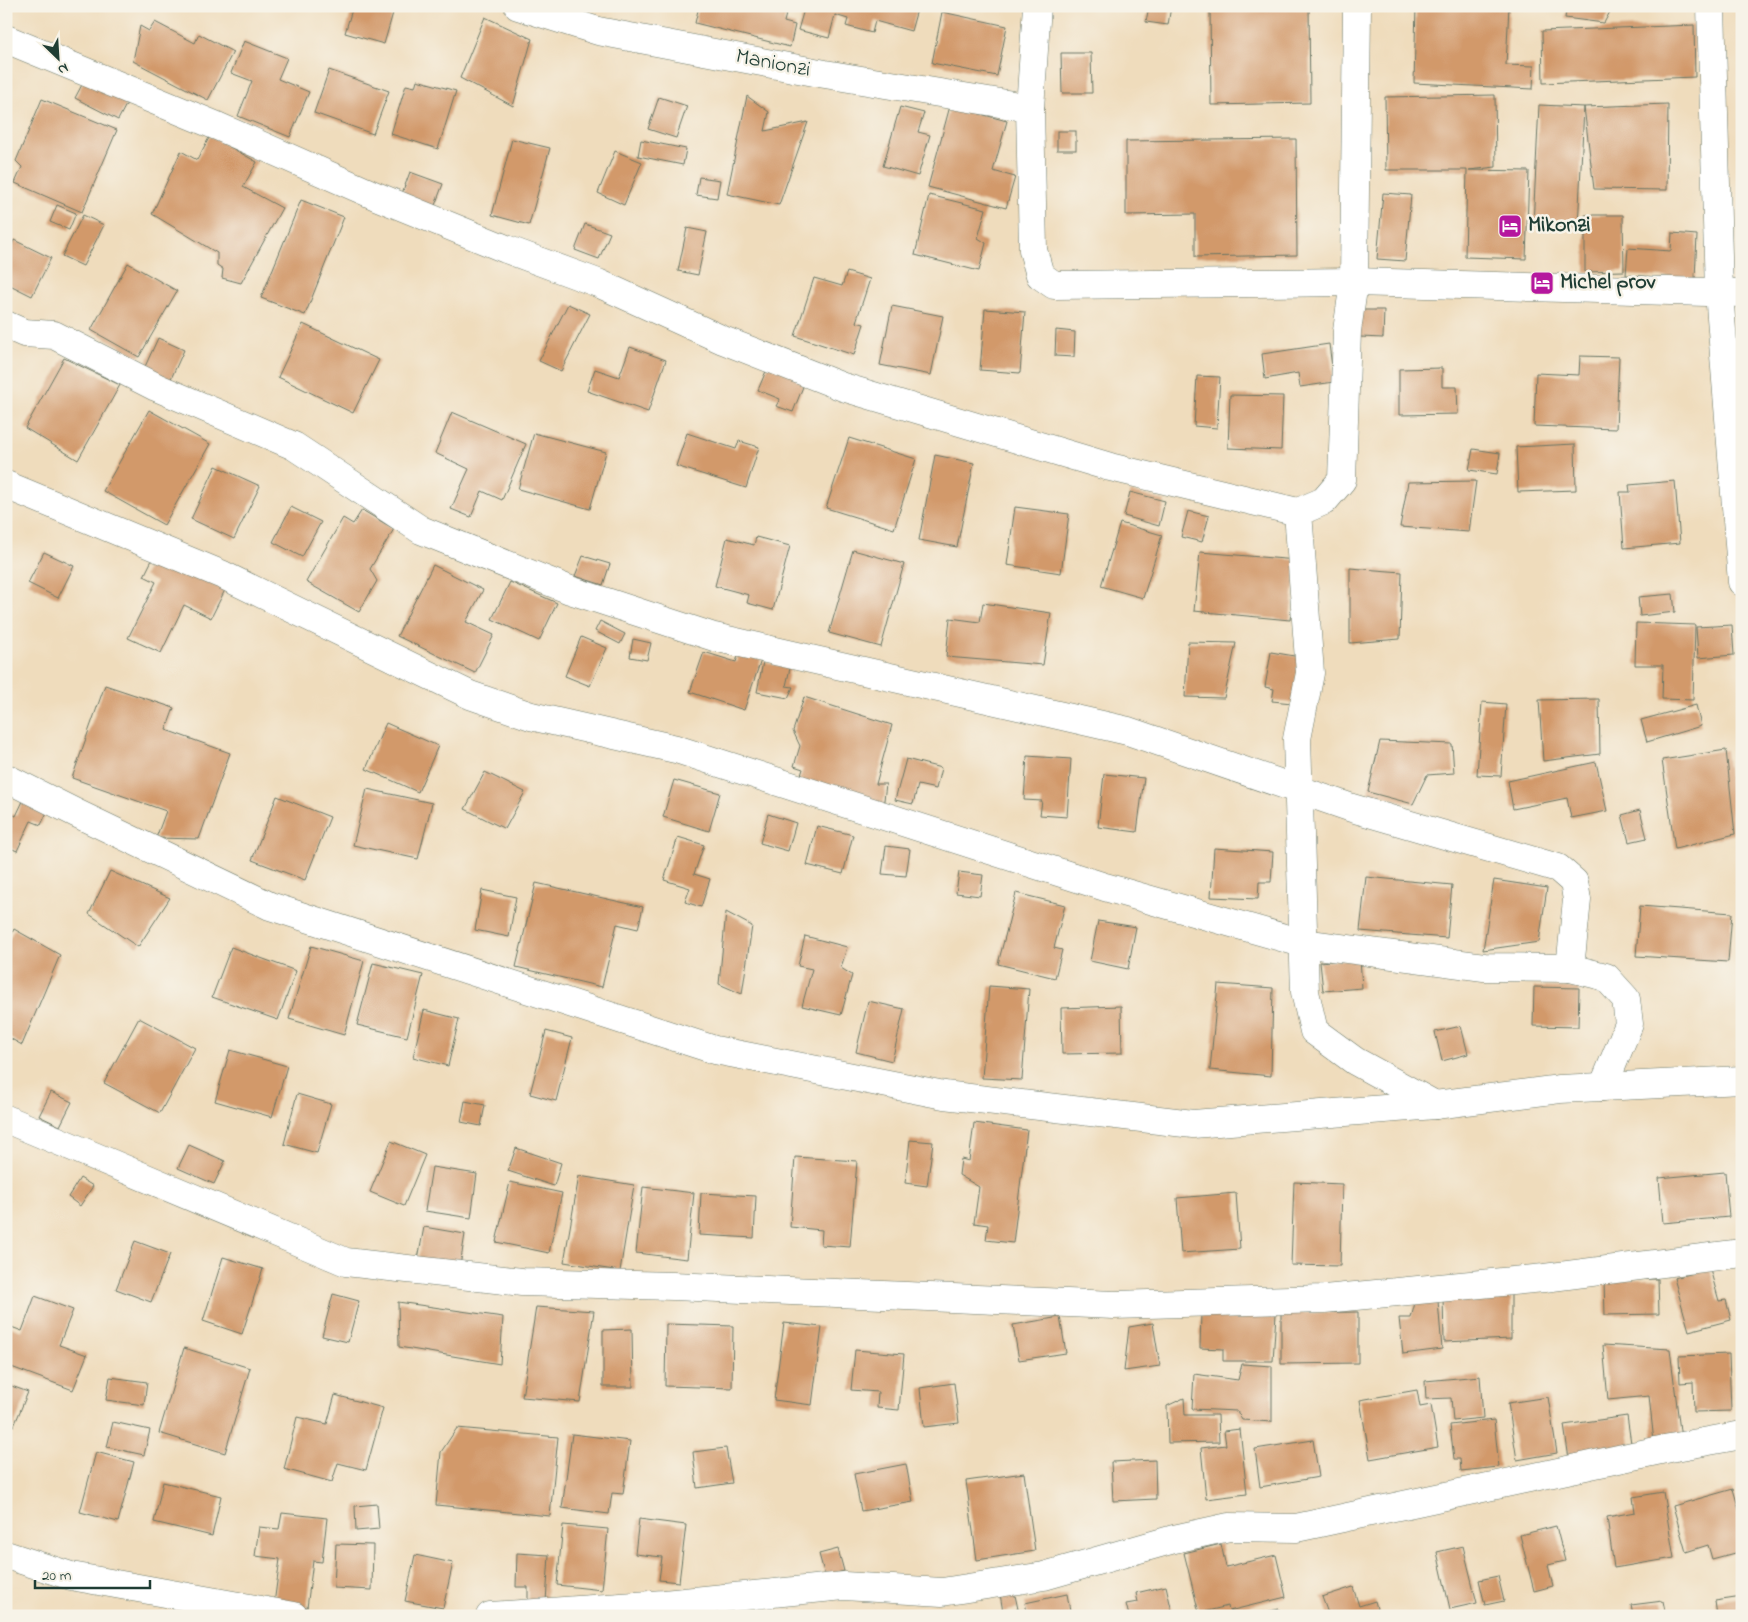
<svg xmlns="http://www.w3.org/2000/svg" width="1748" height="1622" viewBox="0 0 1748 1622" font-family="'Indie Flower',sans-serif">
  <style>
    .building { fill: #d2996a }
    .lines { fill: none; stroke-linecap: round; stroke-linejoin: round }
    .minor-casing { stroke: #687564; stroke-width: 29 }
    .minor { stroke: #fff; stroke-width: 28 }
    .labels { text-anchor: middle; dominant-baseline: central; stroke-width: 5; stroke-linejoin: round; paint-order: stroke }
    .street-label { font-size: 22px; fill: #1f3d34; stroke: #f7f3e8 }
    .poi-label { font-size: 22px; font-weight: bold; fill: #1f3d34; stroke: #f7f3e8; text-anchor: start }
  </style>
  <rect width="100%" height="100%" fill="#f7f3e8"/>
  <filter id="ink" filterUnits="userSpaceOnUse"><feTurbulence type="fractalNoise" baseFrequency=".02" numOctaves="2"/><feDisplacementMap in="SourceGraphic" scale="10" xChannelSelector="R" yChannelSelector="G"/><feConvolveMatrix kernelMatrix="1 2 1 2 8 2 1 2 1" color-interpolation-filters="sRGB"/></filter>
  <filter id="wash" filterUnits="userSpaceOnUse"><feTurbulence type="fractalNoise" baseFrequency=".0096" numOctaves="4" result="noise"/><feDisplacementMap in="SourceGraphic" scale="20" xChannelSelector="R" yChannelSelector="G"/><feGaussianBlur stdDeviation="1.12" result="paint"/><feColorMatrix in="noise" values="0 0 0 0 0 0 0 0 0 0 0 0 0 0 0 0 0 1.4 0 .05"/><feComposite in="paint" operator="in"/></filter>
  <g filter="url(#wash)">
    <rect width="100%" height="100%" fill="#efdcbc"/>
    <g id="blocks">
      <g class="building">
        <path d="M353 6H395L384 44 345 33Z"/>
        <path d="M699 6H788L784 22 795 25 790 47 695 23Z"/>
        <path d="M805 6H918L911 31 875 21 872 33 846 26 848 19 835 15 829 38 798 30Z"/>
        <path d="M1149 6H1171L1168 25 1146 22Z"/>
        <path d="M1210 6H1309L1310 103 1211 105Z"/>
        <path d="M1416 6H1509L1506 65 1534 66 1533 89 1414 83Z"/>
        <path d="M1567 6H1613L1604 23 1565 18Z"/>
        <path d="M942 12 1007 26 997 76 932 63Z"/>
        <path d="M485 17 532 39 513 106 460 78Z"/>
        <path d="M155 22 195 43 199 34 233 52 208 100 133 61 140 26 149 31Z"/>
        <path d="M1694 25 1695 77 1543 83 1542 31Z"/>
        <path d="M244 41 287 58 278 79 309 92 290 137 238 116 252 81 231 73Z"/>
        <path d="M1061 53H1091L1092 93H1062Z"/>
        <path d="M329 70 389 91 373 134 314 113Z"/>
        <path d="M85 79 128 101 118 120 75 98Z"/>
        <path d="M417 80 456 91 438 149 391 134 406 85 415 87Z"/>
        <path d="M1495 95 1496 167 1469 170 1529 171 1526 259 1465 257 1467 170H1386L1385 97Z"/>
        <path d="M747 96 769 112 765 131 808 122 779 205 727 194Z"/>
        <path d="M659 97 687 106 676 138 648 129Z"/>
        <path d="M42 99 117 130 82 212 15 183 22 167 16 161Z"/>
        <path d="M1668 104 1667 190 1594 189 1584 107Z"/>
        <path d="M1539 105 1584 107 1578 227 1533 225Z"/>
        <path d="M950 106 1007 121 993 171 1015 177 1006 208 928 187Z"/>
        <path d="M900 107 924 113 918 132 930 135 918 176 883 166Z"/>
        <rect x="1057" y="131" width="19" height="19"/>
        <path d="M210 136 257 162 243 187 282 208 241 283 222 278 223 269 217 265V253L152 214 181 151 197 160Z"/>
        <path d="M512 139 550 148 529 225 492 215Z"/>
        <path d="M1296 139 1297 255 1195 257V214L1126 215V141Z"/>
        <path d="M641 140 686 149 683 165 638 156Z"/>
        <path d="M615 151 642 162 624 205 598 193Z"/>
        <path d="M410 172 443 184 434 208 401 196Z"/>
        <path d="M699 177 720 180 717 198 696 195Z"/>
        <path d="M1383 193 1411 195 1405 261 1377 259Z"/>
        <path d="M929 195 986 209 978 238 986 243 979 271 915 255Z"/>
        <path d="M301 200 344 217 305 315 261 298Z"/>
        <path d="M57 205 76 213 69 230 50 222Z"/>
        <path d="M83 215 104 225 83 266 62 256Z"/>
        <path d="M1585 215H1623L1624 271 1585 272Z"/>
        <path d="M585 224 610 233 599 259 575 250Z"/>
        <path d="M687 228 707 232 698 275 678 271Z"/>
        <path d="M1672 233 1697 235 1695 279 1626 275 1628 248 1671 251Z"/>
        <path d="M14 240 51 258 32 296 6 283V257Z"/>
        <path d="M128 263 177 291 139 357 91 330Z"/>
        <path d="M847 272 870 279 856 322 864 324 854 355 795 336 814 278 842 286Z"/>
        <path d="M568 304 590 314 561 371 539 361Z"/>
        <path d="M892 306 943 316 931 375 880 365Z"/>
        <path d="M985 309 1025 312 1020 373 980 370Z"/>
        <path d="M1360 310H1384L1383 338 1360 337Z"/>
        <path d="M303 324 379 360 353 413 278 377Z"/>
        <path d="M1056 330 1075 332 1074 357 1055 356Z"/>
        <path d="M158 338 184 350 169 383 143 371Z"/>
        <path d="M1329 344 1334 382 1300 387 1298 373 1265 379 1262 354Z"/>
        <path d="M630 347 666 360 648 412 587 391 595 369 619 377Z"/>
        <path d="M1580 356 1619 357 1616 429 1534 426 1536 373 1579 375Z"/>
        <path d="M64 358 120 385 78 460 25 428Z"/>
        <path d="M769 364 806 379 793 412 776 406 780 399 758 390Z"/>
        <path d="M1442 368V387H1457L1458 414 1399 415V369Z"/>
        <path d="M1197 376 1220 377 1217 428 1194 426Z"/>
        <path d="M1230 395 1283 396 1281 450 1228 448Z"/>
        <path d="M149 410 210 444 164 525 103 491Z"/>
        <path d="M452 412 526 444 502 500 482 491 471 517 451 509 469 469 435 453Z"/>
        <path d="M534 433 606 452 590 509 518 489Z"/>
        <path d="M687 433 736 449 739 441 759 447 746 488 676 466Z"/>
        <path d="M849 438 916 459 894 529 826 508Z"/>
        <path d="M1575 444 1576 490 1518 492 1516 447Z"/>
        <path d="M1473 449 1500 453 1497 474 1469 470Z"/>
        <path d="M935 455 974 463 957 547 919 540Z"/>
        <path d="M216 466 260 486 234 539 191 519Z"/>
        <path d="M1476 481 1469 532 1400 527 1408 482Z"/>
        <path d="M1675 481 1680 543 1624 548 1620 492H1630L1629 485Z"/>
        <path d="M1130 492 1165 501 1159 526 1124 516Z"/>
        <path d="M291 507 321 522 302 557 273 542Z"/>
        <path d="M1015 507 1069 514 1061 573 1007 565Z"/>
        <path d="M362 510 394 529 370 569 377 581 359 612 306 582 343 518 353 524Z"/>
        <path d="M1188 511 1209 516 1202 542 1181 537Z"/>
        <path d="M1120 523 1162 535 1143 598 1101 586Z"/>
        <path d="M756 537 790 546 773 610 747 603 749 595 715 586 727 538 754 545Z"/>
        <path d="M853 550 904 564 881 647 829 633Z"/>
        <path d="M44 552 74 566 58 598 28 583Z"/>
        <path d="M156 552 227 586 211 618 184 605 161 653 128 638 156 582 144 576Z"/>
        <path d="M1200 552 1297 560 1290 620 1194 611Z"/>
        <path d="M583 556 610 564 603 585 575 576Z"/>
        <path d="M433 565 483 590 466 622 494 635 475 673 397 636Z"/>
        <path d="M1350 568 1402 572 1400 639 1350 643Z"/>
        <path d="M510 582 557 603 539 641 492 619Z"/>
        <path d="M1673 594 1675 612 1640 616 1638 597Z"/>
        <path d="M983 603 1051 613 1043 665 946 657 950 618 980 622Z"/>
        <path d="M600 621 625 634 620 644 595 631Z"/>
        <path d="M1636 623 1695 625 1693 700 1662 699 1663 665H1635Z"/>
        <path d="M1732 625 1734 655 1698 658 1696 627Z"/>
        <path d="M581 637 607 648 590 686 565 676Z"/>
        <path d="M633 639 651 643 647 660 630 657Z"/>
        <path d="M1188 642 1236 643 1224 698 1185 697Z"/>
        <path d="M704 652 736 662 739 653 761 660 744 710 690 692Z"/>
        <path d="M1271 652 1300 657 1292 703 1272 701 1274 689 1265 687Z"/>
        <path d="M763 662 790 668 786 686 793 687 788 698 757 692Z"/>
        <path d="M105 685 174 708 166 730 230 753 199 839 156 838 166 811 72 778Z"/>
        <path d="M804 697 892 725 876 784H886L883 808 799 781 803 769 794 766 800 746 793 731Z"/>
        <path d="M1599 699 1600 754 1543 761 1539 700Z"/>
        <path d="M1482 702 1506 704 1501 776 1477 775Z"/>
        <path d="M1696 705 1701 726 1647 742 1641 720Z"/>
        <path d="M386 723 438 746 418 792 366 769Z"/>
        <path d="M1380 741 1452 744 1454 773 1427 775 1413 804 1368 792Z"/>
        <path d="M1726 750 1735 834 1675 849 1662 760Z"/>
        <path d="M1027 756 1071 759 1067 817 1040 815 1042 801 1024 800Z"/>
        <path d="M906 759 941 768 936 789 918 785 913 804 895 800Z"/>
        <path d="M1596 762 1607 811 1571 818 1567 798 1513 809 1508 781Z"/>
        <path d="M485 772 525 792 505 829 465 809Z"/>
        <path d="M1104 774 1144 778 1137 832 1098 827Z"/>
        <path d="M674 780 720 793 709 831 663 817Z"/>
        <path d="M367 789 432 803 418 859 353 845Z"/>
        <path d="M277 796 330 817 305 880 252 860Z"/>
        <path d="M24 799 48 810 41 825 31 821 17 851 6 846V812L16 816Z"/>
        <path d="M1640 810 1647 838 1629 842 1622 815Z"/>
        <path d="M768 814 796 823 788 851 760 843Z"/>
        <path d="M817 826 853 835 843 874 807 865Z"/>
        <path d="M678 837 704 845 694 874 710 879 701 907 685 902 690 888 664 880Z"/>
        <path d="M886 846 910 849 906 876 882 874Z"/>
        <path d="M1214 848 1273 852 1271 882H1259L1258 899 1211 897Z"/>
        <path d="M110 871 170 898 138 947 89 914Z"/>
        <path d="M959 872 983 875 980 896 956 893Z"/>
        <path d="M1366 877 1452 885 1447 938 1360 931Z"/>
        <path d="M1494 880 1547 888 1539 942 1483 950Z"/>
        <path d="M536 883 643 907 638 929 617 924 602 987 516 967Z"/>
        <path d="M482 890 516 897 509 937 475 930Z"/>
        <path d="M1016 893 1065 905 1054 948 1062 950 1055 978 998 964Z"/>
        <path d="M1640 906 1732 913 1728 962 1636 956Z"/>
        <path d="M726 912 752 926 742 994 719 984Z"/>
        <path d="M1098 921 1136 927 1128 969 1090 961Z"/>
        <path d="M14 929 60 955 22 1045 6 1036V945Z"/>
        <path d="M805 936 847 947 841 968 852 975 841 1015 802 1006 812 969 798 966Z"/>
        <path d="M311 946 364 961 344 1035 289 1019Z"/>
        <path d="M231 947 296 971 278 1020 212 997Z"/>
        <path d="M1360 958 1362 988 1323 991 1320 962Z"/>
        <path d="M373 963 423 975 407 1037 357 1025Z"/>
        <path d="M1218 984 1273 988 1271 1076 1210 1070Z"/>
        <path d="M989 986 1029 989 1022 1080 982 1078Z"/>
        <path d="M1534 987 1579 988 1578 1027 1533 1026Z"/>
        <path d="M868 1001 904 1009 892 1061 856 1052Z"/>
        <path d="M1121 1006 1122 1053 1062 1054 1061 1008Z"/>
        <path d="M424 1010 459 1019 448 1066 413 1057Z"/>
        <path d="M139 1018 195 1048 160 1113 104 1083Z"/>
        <path d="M1461 1026 1468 1054 1442 1061 1435 1032Z"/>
        <path d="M546 1031 572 1038 556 1101 530 1094Z"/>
        <path d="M230 1050 287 1066 272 1117 215 1101Z"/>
        <path d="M51 1092 72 1102 60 1126 39 1116Z"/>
        <path d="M297 1094 331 1104 317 1153 284 1144Z"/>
        <path d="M465 1101 485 1105 481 1126 461 1122Z"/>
        <path d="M974 1123 1027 1130 1013 1243 986 1240 988 1225 974 1223 979 1187 959 1175 961 1159 969 1161Z"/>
        <path d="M910 1140 933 1142 927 1186 905 1183Z"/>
        <path d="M391 1141 425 1155 404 1206 370 1192Z"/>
        <path d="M189 1145 225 1161 214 1184 178 1168Z"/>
        <path d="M516 1148 561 1163 554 1186 508 1171Z"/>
        <path d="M795 1157 857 1161 850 1247 821 1245 822 1230 790 1227Z"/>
        <path d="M432 1167 477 1174 471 1218 425 1211Z"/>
        <path d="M1725 1172 1729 1217 1663 1223 1659 1178Z"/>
        <path d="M579 1176 634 1185 620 1271 564 1262Z"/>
        <path d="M80 1178 93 1186 80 1206 68 1197Z"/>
        <path d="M510 1182 562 1193 549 1253 496 1242Z"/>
        <path d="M1294 1182 1342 1184 1340 1266 1291 1265Z"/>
        <path d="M643 1187 694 1193 687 1259 636 1253Z"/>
        <path d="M701 1193 756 1196 754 1238 699 1235Z"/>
        <path d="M1236 1193 1240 1249 1181 1253 1177 1198Z"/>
        <path d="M424 1227 465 1234 460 1266 418 1259Z"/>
        <path d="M135 1241 170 1254 151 1302 116 1289Z"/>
        <path d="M223 1257 263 1269 242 1334 203 1321Z"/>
        <path d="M1710 1269 1719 1301 1726 1300 1731 1320 1689 1331 1674 1278Z"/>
        <path d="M1658 1279 1659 1314 1605 1315 1604 1280Z"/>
        <path d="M333 1294 359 1301 348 1342 322 1336Z"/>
        <path d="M1511 1294V1339L1444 1342 1443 1296Z"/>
        <path d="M35 1296 73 1310 59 1345 87 1355 73 1390 6 1365V1325L22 1331Z"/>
        <path d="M1438 1301 1442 1349 1403 1354 1399 1318H1411L1415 1303Z"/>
        <path d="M398 1302 503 1317 500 1364 399 1347Z"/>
        <path d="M536 1307 594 1311 580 1402 522 1397Z"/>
        <path d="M1201 1312 1276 1314 1273 1361H1223V1349L1200 1348Z"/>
        <path d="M1358 1312V1363L1281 1364V1313Z"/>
        <path d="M1060 1317 1066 1353 1019 1360 1013 1325Z"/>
        <path d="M784 1323 822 1327 812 1405 774 1400Z"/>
        <path d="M1153 1323 1160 1366 1124 1371 1129 1327Z"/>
        <path d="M666 1324 733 1326 732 1388 665 1386Z"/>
        <path d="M632 1329 633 1387H603V1330Z"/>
        <path d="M1603 1345 1670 1349 1681 1439 1654 1442 1649 1396 1608 1400Z"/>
        <path d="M184 1348 250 1368 225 1453 159 1433Z"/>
        <path d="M855 1350 904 1354 899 1410 877 1408 878 1392 851 1390Z"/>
        <path d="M1729 1354 1731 1411 1694 1412 1693 1382 1680 1383 1679 1356Z"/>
        <path d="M1242 1364 1272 1366V1422L1242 1420 1237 1411 1192 1409 1194 1374 1238 1380Z"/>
        <path d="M1480 1376 1483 1418 1453 1421 1451 1398 1426 1399 1425 1381Z"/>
        <path d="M110 1377 147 1382 144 1405 106 1400Z"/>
        <path d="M954 1383 959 1423 924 1427 920 1388Z"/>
        <path d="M6 1384 28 1392 14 1426 6 1422Z"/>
        <path d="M1417 1390 1420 1407 1431 1405 1438 1447 1370 1459 1360 1400Z"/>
        <path d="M335 1395 383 1408 366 1470 338 1463 332 1482 284 1469 297 1417 327 1424Z"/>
        <path d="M1548 1397 1557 1453 1517 1460 1508 1403Z"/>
        <path d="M1184 1398 1185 1415H1218L1219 1442 1168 1443 1167 1406Z"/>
        <path d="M1627 1416 1632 1450 1569 1459 1564 1425Z"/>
        <path d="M1494 1420 1499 1467 1461 1471 1460 1459H1454L1450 1425Z"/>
        <path d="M113 1422 150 1430 144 1455 107 1447Z"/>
        <path d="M457 1428 558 1437 550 1516 436 1505 441 1452Z"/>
        <path d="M1240 1429 1247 1494 1206 1499 1201 1448 1226 1445 1224 1431Z"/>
        <path d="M572 1434 630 1441 623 1494 612 1493 609 1514 562 1508Z"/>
        <path d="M1313 1440 1319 1477 1260 1487 1255 1449Z"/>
        <path d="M726 1448 732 1483 697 1488 693 1452Z"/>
        <path d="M96 1452 134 1462 118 1522 80 1512Z"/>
        <path d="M1155 1460 1156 1499 1113 1501 1111 1462Z"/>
        <path d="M906 1464 913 1502 861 1511 854 1474Z"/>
        <path d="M1024 1473 1035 1551 977 1560 966 1481Z"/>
        <path d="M163 1482 221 1496 212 1536 154 1522Z"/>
        <path d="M1733 1489 1742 1520V1551L1712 1559 1708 1545 1686 1552 1673 1506Z"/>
        <path d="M1663 1492 1674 1558 1614 1568 1607 1517 1635 1512 1633 1497Z"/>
        <path d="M377 1504 379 1529 356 1531 355 1506Z"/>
        <path d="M282 1513 327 1518 322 1562 313 1561 307 1608 274 1604 280 1559 255 1556 259 1527 279 1529Z"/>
        <path d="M639 1519 686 1525 679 1582 659 1580 662 1557 635 1554Z"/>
        <path d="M563 1525 608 1529 602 1590 557 1585Z"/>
        <path d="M1556 1526 1565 1561 1548 1565 1553 1586 1534 1591 1520 1535Z"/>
        <path d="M336 1544 373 1545 372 1590 334 1588Z"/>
        <path d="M1221 1544 1226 1567 1276 1555 1286 1597 1229 1611 1228 1606 1199 1613 1184 1553Z"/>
        <path d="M1463 1546 1477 1603 1450 1609 1437 1552Z"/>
        <path d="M838 1549 844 1571 825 1576 819 1554Z"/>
        <path d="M517 1553 549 1555 546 1602H528V1587H516Z"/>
        <path d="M415 1555 453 1563 443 1608 405 1601Z"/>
        <path d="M1498 1576 1504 1601 1485 1605 1479 1580Z"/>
        <path d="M1166 1586 1173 1616H1129L1126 1604 1138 1602 1136 1593Z"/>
        <path d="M1353 1587 1359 1606 1375 1601 1379 1616H1329L1322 1597Z"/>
        <path d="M1014 1591 1018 1609 1003 1612 1000 1594Z"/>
        <path d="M1067 1594 1071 1616H1028L1025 1603Z"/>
        <path d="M1742 1597V1616H1717L1715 1601Z"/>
        <path d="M1663 1601 1666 1616H1633L1631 1605Z"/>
        <path d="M1279 1609 1281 1616H1253V1615Z"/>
      </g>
    </g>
  </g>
  <g filter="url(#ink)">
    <use href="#blocks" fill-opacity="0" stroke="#687564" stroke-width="1"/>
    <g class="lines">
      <g class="minor-casing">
        <g id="minor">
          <path d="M518 6 598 31 825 74 1030 108"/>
          <path d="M1037 6 1030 108 1033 250 1040 275 1054 285 1354 282 1742 293"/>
          <path d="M1711 6 1719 292 1742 582"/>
          <path d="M6 39 217 126 376 196 506 249 598 283 723 340 843 387 1110 467 1298 512 1324 501 1342 480 1347 331 1354 282 1357 6"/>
          <path d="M6 325 24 333 54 335 156 387 294 446 421 530 570 590 714 637 1128 731 1352 808 1558 868 1574 882 1577 900 1570 968"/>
          <path d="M6 485 223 575 470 695 531 716 676 749 1105 887 1302 943 1484 967 1570 968 1606 977 1626 999 1629 1024 1603 1087"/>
          <path d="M1298 512 1310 673 1297 739 1305 992 1314 1031 1355 1061 1435 1105"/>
          <path d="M6 778 76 813 270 906 715 1050 944 1095 1193 1124 1435 1105 1560 1089 1742 1080"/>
          <path d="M6 1119 346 1262 522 1282 673 1286 1114 1305 1324 1299 1544 1278 1742 1253"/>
          <path d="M6 1555 71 1576 294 1616"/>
          <path d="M490 1616 664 1604 844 1586 942 1592 1044 1576 1174 1539 1229 1527 1296 1528 1670 1448 1742 1435"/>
        </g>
      </g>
      <use href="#minor" class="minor"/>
    </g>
  </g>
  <defs>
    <g id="hotel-square" transform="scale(1.25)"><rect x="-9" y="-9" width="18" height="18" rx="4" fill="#b5179e" stroke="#f7f3e8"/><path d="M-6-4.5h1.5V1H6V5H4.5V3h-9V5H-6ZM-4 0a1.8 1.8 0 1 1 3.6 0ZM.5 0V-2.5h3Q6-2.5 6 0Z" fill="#fff"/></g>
  </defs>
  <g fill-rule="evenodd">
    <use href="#hotel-square" x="1510" y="226"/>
    <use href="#hotel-square" x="1542" y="283"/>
  </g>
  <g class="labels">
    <g class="street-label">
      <text transform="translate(773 64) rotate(11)">Manionzi</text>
    </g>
    <g class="poi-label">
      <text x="1528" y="226">Mikonzi</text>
      <text x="1560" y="283">Michel prov</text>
    </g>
  </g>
  <rect width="1748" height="1622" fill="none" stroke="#f7f3e8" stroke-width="25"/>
  <g transform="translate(58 58) rotate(155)" stroke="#f7f3e8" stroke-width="4" paint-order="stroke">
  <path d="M0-4L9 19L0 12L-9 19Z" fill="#1f3d34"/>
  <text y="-8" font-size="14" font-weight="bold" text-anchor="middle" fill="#1f3d34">N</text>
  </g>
  <path d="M35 1580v8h115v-8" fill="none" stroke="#1f3d34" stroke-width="2.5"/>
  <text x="42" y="1580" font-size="15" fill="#1f3d34" stroke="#f7f3e8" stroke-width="4" paint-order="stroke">20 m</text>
</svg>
